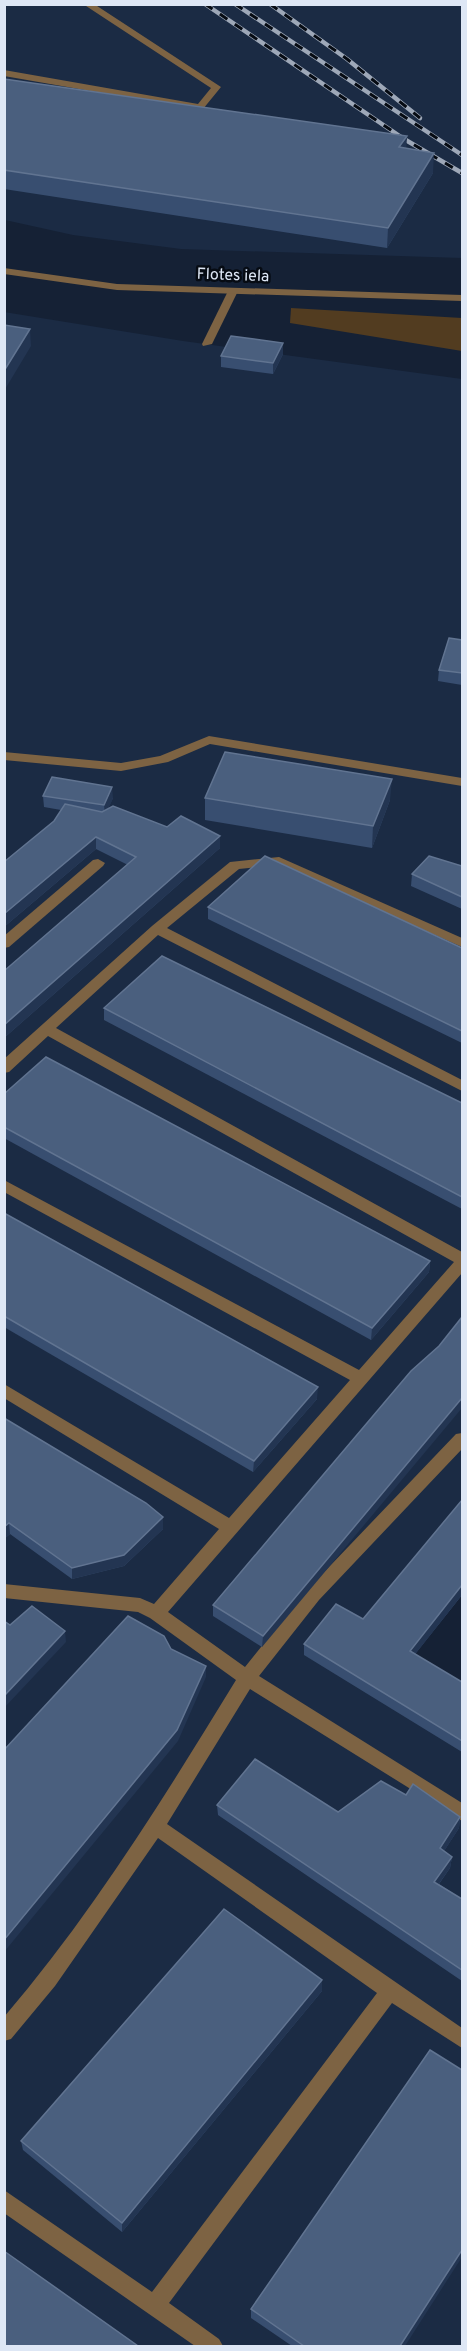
<svg xmlns="http://www.w3.org/2000/svg" width="467" height="2351" viewBox="0 0 467 2351" font-family="Overpass,sans-serif">
  <style>
    .built { fill: #1b2b44 }
    .green { fill: #523c20 }
    .lines { fill: none; stroke-linecap: round; stroke-linejoin: round }
    .lane { fill: #7d6343; fill-rule: evenodd }
    .street { fill: #7d6343; fill-rule: evenodd }
    .rail-casing { stroke: #9ea8b8; stroke-width: 4.5 }
    .rail { stroke: #060b13; stroke-width: 3; stroke-dasharray: 9; stroke-linecap: butt }
    .wall { fill: #384e70 }
    .shaded-wall { fill: #233552 }
    .building { fill: #4a5f7e; stroke: #617491; stroke-width: 1.5 }
    .labels { text-anchor: middle; dominant-baseline: central; stroke-width: 5; stroke-linejoin: round; paint-order: stroke }
    .far-street-label { font-size: 16px; fill: #dee7f5; stroke: #060b13 }
  </style>
  <rect width="100%" height="100%" fill="#152135"/>
  <g class="built">
    <path d="M5 5H462V258L181 249 73 235 5 220Z"/>
    <path d="M4 312 183 341 462 379V1595L409 1662 462 1694V2346H5Z"/>
  </g>
  <path class="green" d="M291 308 462 318V351L290 323Z"/>
  <g class="lines">
    <g class="lane">
      <path d="M83 4H94L221 87 203 109 200 110 4 76V70L198 104 211 88Z"/>
      <path d="M233 288 238 291 212 344 203 346 202 344 228 291Z"/>
      <path d="M209 736 462 778V786L210 744 168 762 121 771 4 760V752L121 763 160 756Z"/>
      <path d="M279 857 462 938V947L277 865 239 869 167 928 462 1080V1091L158 935 56 1028 462 1252V1273L168 1612 245 1667 307 1590 456 1434 462 1433V1449L319 1600 259 1676 462 1803V1821L250 1689 167 1824 462 2028V2048L392 2003 169 2303 219 2339 223 2346H195L4 2213V2190L152 2292 377 1993 158 1838 55 1986 11 2039 4 2041V2017C93 1913 165 1796 236 1680L150 1618 138 1612 4 1598V1584L140 1598 154 1604 219 1529 4 1398V1384L229 1518 350 1380 4 1192V1180L359 1370 454 1262 48 1036 9 1072 4 1073V1059L152 926 230 862Z"/>
      <path d="M98 859 105 863 103 866 9 947 4 948V936L93 860Z"/>
    </g>
    <path class="street" d="M4 268 117 284 462 295V301L117 290 4 274Z"/>
    <g class="rail-casing">
      <g id="rail">
        <path d="M205 4 404 139 462 173"/>
        <path d="M235 4 462 155"/>
        <path d="M270 4 347 59 420 118"/>
      </g>
    </g>
    <use href="#rail" class="rail"/>
  </g>
  <g class="wall">
    <path d="M4 79 407 148 433 173 387 248 4 189Z"/>
    <path d="M283 354 273 374 221 367V356Z"/>
    <path d="M462 640V685L438 681 439 670Z"/>
    <path d="M43 796 113 798 108 808 167 827 220 848 4 1038V972L128 865 96 849 4 927V862L54 821 61 810 44 807Z"/>
    <path d="M205 798 390 800 372 848 205 820Z"/>
    <path d="M462 866V909L411 886 412 874Z"/>
    <path d="M208 907 462 948V1043L208 919Z"/>
    <path d="M104 1008 462 1103V1209L104 1020Z"/>
    <path d="M4 1094 430 1261 429 1272 371 1340 4 1138Z"/>
    <path d="M4 1213 317 1399 253 1472 4 1327Z"/>
    <path d="M411 1371 262 1647 213 1616V1605Z"/>
    <path d="M4 1418 163 1517V1529L124 1566 72 1579 10 1534 4 1539Z"/>
    <path d="M462 1500V1595L415 1654 462 1682V1752L304 1655V1644L363 1619Z"/>
    <path d="M406 1795 460 1817 459 1828 444 1851 452 1857 450 1868 439 1884 462 1899V1981L218 1815 217 1805 338 1812Z"/>
    <path d="M322 1980V1991L122 2232 23 2150 21 2141Z"/>
    <path d="M251 2309 405 2346H292L251 2318Z"/>
  </g>
  <g class="shaded-wall">
    <path d="M407 136 406 156 399 147Z"/>
    <path d="M434 153 433 173 387 248 388 228Z"/>
    <path d="M30 329 31 346 4 391V371Z"/>
    <path d="M283 343V354L273 374V363Z"/>
    <path d="M392 779 390 800 372 848 373 826Z"/>
    <path d="M112 787 113 798 105 817 104 805Z"/>
    <path d="M220 836V848L4 1038V1025Z"/>
    <path d="M96 837V849L4 927V914Z"/>
    <path d="M430 1261 429 1272 371 1340 372 1328Z"/>
    <path d="M318 1387 317 1399 253 1472 254 1461Z"/>
    <path d="M462 1398V1408L262 1647 263 1636Z"/>
    <path d="M163 1517V1529L124 1566 72 1579V1568Z"/>
    <path d="M9 1523 10 1534 4 1539V1527Z"/>
    <path d="M462 1585V1595L409 1662 410 1651Z"/>
    <path d="M65 1631 66 1642 4 1708V1696Z"/>
    <path d="M206 1666V1677L178 1741 4 1952V1940Z"/>
    <path d="M460 1817 459 1828 439 1859 440 1848Z"/>
    <path d="M452 1857 450 1868 433 1892 434 1882Z"/>
    <path d="M322 1980V1991L122 2232V2223Z"/>
    <path d="M462 2250V2257L405 2346H400Z"/>
  </g>
  <g class="building">
    <path d="M4 79 407 136 399 147 434 153 388 228 4 170Z"/>
    <path d="M4 325 30 329 4 371Z"/>
    <path d="M231 336 283 343 273 363 221 356Z"/>
    <path d="M449 638 462 640V673L439 670Z"/>
    <path d="M225 752 392 779 373 826 205 798Z"/>
    <path d="M52 777 112 787 104 805 43 796Z"/>
    <path d="M65 804 102 812 113 806 167 827 181 816 220 836 4 1025V971L136 857 96 837 4 914V862L54 821Z"/>
    <path d="M265 856 462 948V1031L208 907Z"/>
    <path d="M429 856 462 866V897L412 874Z"/>
    <path d="M162 956 462 1103V1197L104 1008Z"/>
    <path d="M46 1057 430 1261 372 1328 4 1127V1094Z"/>
    <path d="M4 1213 318 1387 254 1461 4 1316Z"/>
    <path d="M462 1317V1398L263 1636 213 1605 411 1371 439 1346Z"/>
    <path d="M4 1418 146 1503 163 1517 124 1555 72 1568 9 1523 4 1527Z"/>
    <path d="M462 1500V1585L410 1651 462 1682V1741L304 1644 336 1604 363 1619Z"/>
    <path d="M32 1606 65 1631 4 1696V1621L10 1625Z"/>
    <path d="M128 1616 164 1636 171 1649 206 1666 177 1730 4 1940V1750Z"/>
    <path d="M255 1759 338 1812 381 1781 406 1795 413 1784 460 1817 440 1848 452 1857 434 1882 462 1899V1970L217 1805Z"/>
    <path d="M224 1909 322 1980 122 2223 21 2141Z"/>
    <path d="M430 2050 462 2070V2250L400 2346H304L251 2309Z"/>
    <path d="M4 2251 138 2346H4Z"/>
  </g>
  <g class="labels">
    <g class="far-street-label">
      <text transform="translate(233 276) rotate(2)">Flotes iela</text>
    </g>
  </g>
  <rect width="467" height="2351" fill="none" stroke="#dee7f5" stroke-width="12"/>
</svg>
